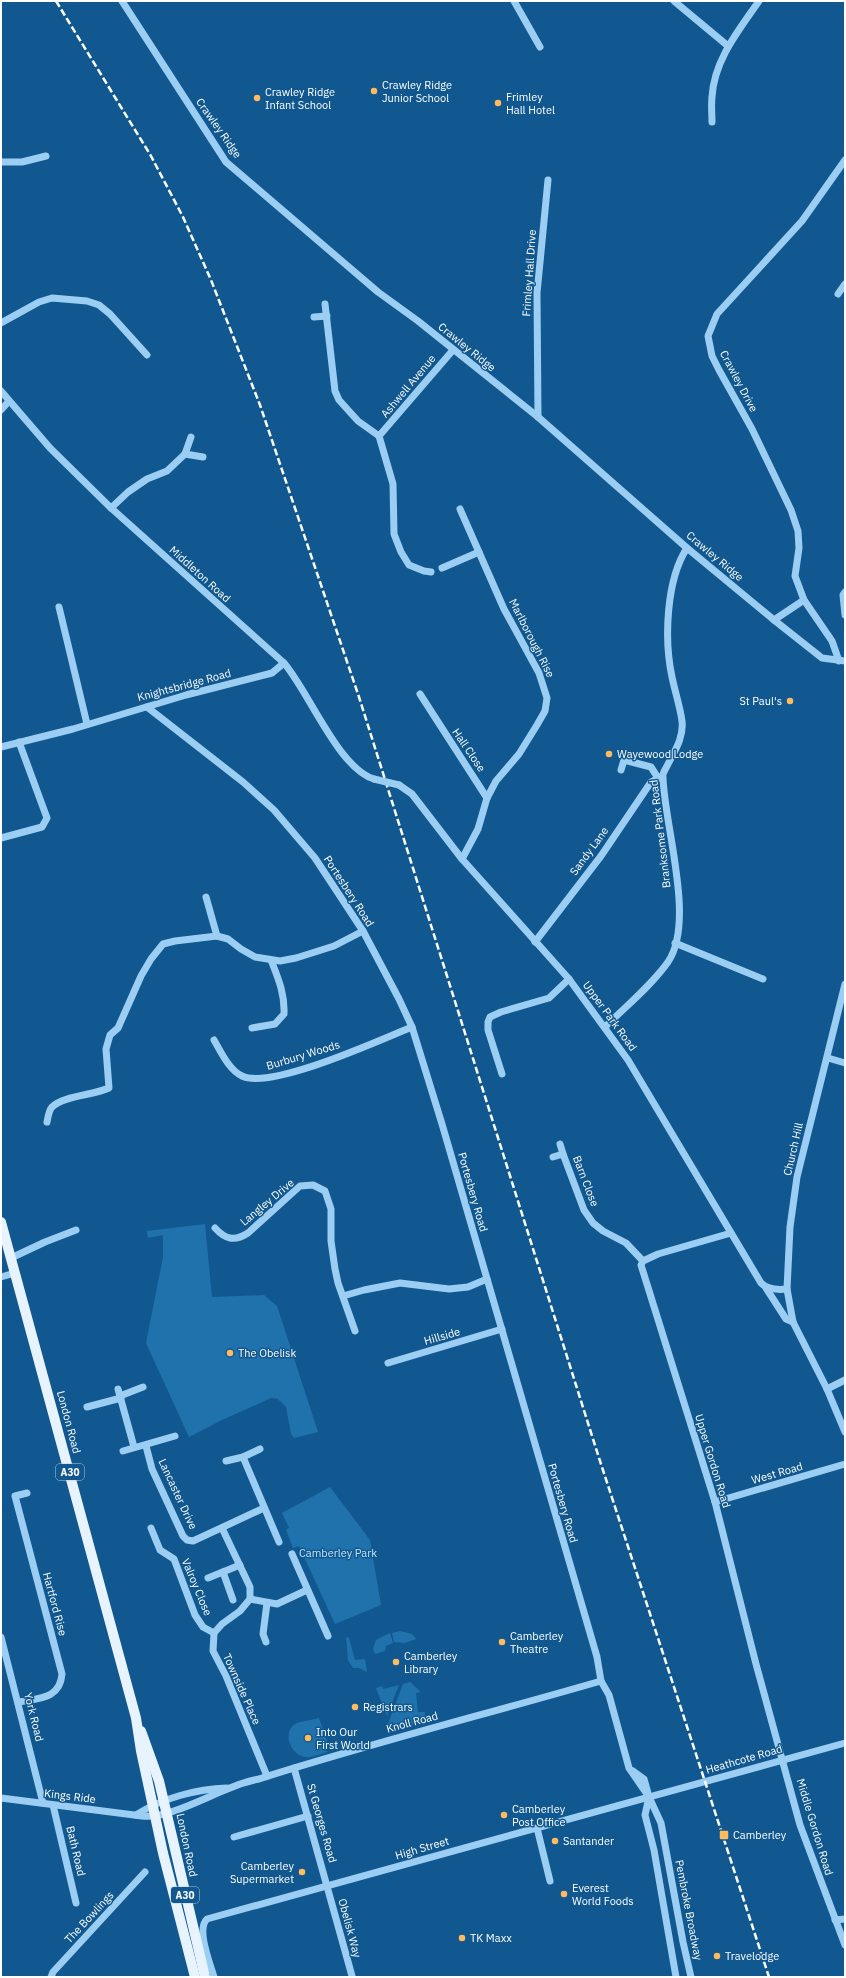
<svg xmlns="http://www.w3.org/2000/svg" width="846" height="1978" viewBox="0 0 846 1978" font-family="'IBM Plex Sans',sans-serif">
  <style>
    .green { fill: #2072ad }
    .lines { fill: none; stroke-linecap: round; stroke-linejoin: round }
    .minor { stroke: #9bcef2; stroke-width: 7 }
    .major { stroke: #e7f3ff; stroke-width: 10 }
    .rail { stroke: #fff; stroke-width: 2.5; stroke-dasharray: 7 3; stroke-linecap: butt }
    .minor-bridge { stroke: #9bcef2; stroke-width: 7 }
    .poi-dot { fill: #ffbb5d; stroke: #115890; stroke-width: 1.5 }
    .labels { text-anchor: middle; dominant-baseline: central; stroke-width: 3; stroke-linejoin: round; paint-order: stroke }
    .shield { fill: #115890; stroke: #b8cdde; stroke-width: 1 }
    .shield-label { font-size: 10px; font-weight: bold; fill: #fff }
    .poi-label { font-size: 11px; fill: #fff; stroke: #115890; text-anchor: start }
    .street-label { font-size: 11px; fill: #fff; stroke: #115890 }
    .park-label { font-size: 11px; fill: #c3e5fd; stroke: #115890 }
  </style>
  <rect width="100%" height="100%" fill="#115890"/>
  <g class="green">
    <path d="M205 1224 212 1297 264 1295 277 1306 318 1432 294 1438 291 1434 286 1407 278 1399 271 1398 222 1420 189 1437 146 1343 163 1257V1235L148 1238 147 1231Z"/>
    <path d="M330 1487 370 1540 381 1605 335 1624 299 1546 293 1548 286 1530 289 1528 282 1513Z"/>
    <path d="M400 1631 412 1634 416 1639 405 1643 394 1642 392 1633Z"/>
    <path d="M390 1633 393 1643 386 1646 385 1651 375 1654 373 1649 376 1640Z"/>
    <path d="M346 1637 349 1638 355 1660 365 1659 367 1672 359 1668H353L348 1660Z"/>
    <path d="M410 1682 421 1692 416 1693 418 1712H425V1718C421 1725 398 1728 389 1732L388 1724 403 1684Z"/>
    <path d="M399 1685 387 1716 376 1688 382 1686 383 1689Z"/>
    <path d="M319 1718 328 1744 327 1752C320 1754 312 1758 305 1757 290 1755 281 1730 297 1723 303 1721 312 1720 319 1718Z"/>
  </g>
  <g class="lines">
    <g class="minor">
      <path d="M122 1 226 162 378 292 418 321 538 417 687 548 774 620 822 658 845 661"/>
      <path d="M514 1 540 47"/>
      <path d="M674 1 728 46"/>
      <path d="M712 122C712 114 711 105 712 97 714 60 739 30 759 1"/>
      <path d="M1 162H22L46 156"/>
      <path d="M838 294 845 284"/>
      <path d="M325 304 335 391 339 400 358 421 379 436 393 484 394 534 401 552 409 565 424 571 431 572"/>
      <path d="M314 317 327 316"/>
      <path d="M1 323 39 302 52 298 87 301 99 305 110 314 147 355"/>
      <path d="M1 391 50 448 111 508 284 663C309 692 339 769 374 779"/>
      <path d="M1 410 9 401"/>
      <path d="M538 417 537 293 548 180"/>
      <path d="M379 436 453 350"/>
      <path d="M185 454 203 457"/>
      <path d="M111 508 128 492 147 479 167 471 185 454 191 437"/>
      <path d="M460 509 504 609 539 673 547 698 545 711 537 725 519 754 496 781 487 798 478 829 462 859"/>
      <path d="M442 568 479 552"/>
      <path d="M845 592 843 595 845 615"/>
      <path d="M59 607 87 724"/>
      <path d="M774 620 804 600"/>
      <path d="M839 661 832 641 804 600 795 576 799 548 798 531 791 510 752 429 719 370 712 356 708 336 717 314 802 221 845 160"/>
      <path d="M420 694 487 798"/>
      <path d="M147 707 243 782 274 810 315 858 363 931 399 999 412 1027 442 1124 597 1657 601 1681 609 1695 629 1768 649 1797 661 1823 683 1942 691 1977"/>
      <path d="M1 747 73 729 186 695 272 673 284 663"/>
      <path d="M621 770 624 760 651 767 658 778"/>
      <path d="M399 785 412 794 462 859 569 979 628 1060 761 1283C768 1290 778 1290 787 1289"/>
      <path d="M1 838 42 827 47 818 19 742"/>
      <path d="M206 897 217 936"/>
      <path d="M535 942 601 856 651 782 662 776"/>
      <path d="M675 943 763 979"/>
      <path d="M845 984 797 1177 790 1227 787 1289 793 1322 827 1389 845 1432"/>
      <path d="M605 1027C626 1006 651 986 668 962 696 921 664 825 663 777 662 774 665 770 667 766 674 752 684 738 682 721 680 706 675 692 672 677 664 640 666 580 687 548"/>
      <path d="M252 1028 275 1024 284 1014C285 994 278 978 271 960"/>
      <path d="M214 1040C221 1052 229 1070 242 1076 271 1090 380 1040 412 1027"/>
      <path d="M828 1058 845 1063"/>
      <path d="M502 1074 488 1030V1022L490 1017 501 1012 549 998 569 979"/>
      <path d="M47 1122C48 1117 49 1110 52 1107 63 1096 94 1095 109 1088L106 1049 110 1035 118 1028 141 976 151 959 163 944 175 941 217 936 228 939 241 949 255 957 280 961 296 958 334 946 363 931"/>
      <path d="M563 1154 584 1210 593 1223 603 1231 626 1243 643 1261"/>
      <path d="M553 1157 563 1154 560 1144"/>
      <path d="M215 1228C225 1239 234 1242 248 1233L300 1186 313 1185 325 1191 331 1209V1241L335 1269 338 1283 355 1331"/>
      <path d="M731 1233 658 1254 643 1261 641 1265 715 1502 756 1664 800 1825 845 1945"/>
      <path d="M11 1258 45 1242 76 1230"/>
      <path d="M1 1277 15 1273"/>
      <path d="M766 1288 786 1319 793 1322"/>
      <path d="M343 1296 364 1290 400 1283 449 1289 468 1287 487 1279"/>
      <path d="M388 1363 502 1329"/>
      <path d="M118 1389 134 1447"/>
      <path d="M827 1389 845 1380"/>
      <path d="M120 1396 143 1387"/>
      <path d="M87 1407 121 1398"/>
      <path d="M146 1446 152 1469 183 1536 187 1540 193 1541 264 1508"/>
      <path d="M123 1451 175 1436"/>
      <path d="M243 1457 279 1542"/>
      <path d="M226 1461 243 1457 260 1449"/>
      <path d="M715 1502 845 1464"/>
      <path d="M151 1528 160 1550 174 1559 195 1615 203 1627 214 1633"/>
      <path d="M222 1528 250 1587V1599L240 1611 222 1624 214 1633 213 1651 226 1676 267 1776"/>
      <path d="M292 1554 328 1636"/>
      <path d="M223 1572 233 1600"/>
      <path d="M208 1578 240 1565"/>
      <path d="M250 1599 277 1604 307 1590"/>
      <path d="M1 1637 43 1803"/>
      <path d="M266 1642 263 1634 267 1603"/>
      <path d="M19 1702C39 1698 60 1699 62 1674L15 1496 27 1493"/>
      <path d="M294 1768 352 1976"/>
      <path d="M633 1771 644 1779 649 1797 645 1815 654 1850 676 1977"/>
      <path d="M1 1798 142 1816C167 1819 206 1797 230 1788 239 1784 249 1781 259 1779 372 1743 487 1714 601 1681"/>
      <path d="M53 1805 76 1903"/>
      <path d="M136 1815C162 1798 197 1789 227 1788"/>
      <path d="M537 1828 550 1881"/>
      <path d="M234 1837 308 1816"/>
      <path d="M835 1920 845 1919"/>
      <path d="M51 1977 53 1972 145 1872"/>
      <path d="M214 1977C210 1963 196 1929 207 1919L845 1743"/>
    </g>
    <g class="major">
      <path d="M1 1222 136 1718 141 1751 163 1853 195 1977"/>
      <path d="M141 1731 159 1781 205 1977"/>
    </g>
    <path class="rail" d="M56 1 151 156 183 217 211 280 260 405 359 697 599 1458 769 1977"/>
    <path class="minor-bridge" d="M374 779 399 785"/>
  </g>
  <g class="poi-dot">
    <circle cx="374" cy="91" r="4"/>
    <circle cx="257" cy="98" r="4"/>
    <circle cx="498" cy="103" r="4"/>
    <circle cx="790" cy="701" r="4"/>
    <circle cx="609" cy="754" r="4"/>
    <circle cx="230" cy="1353" r="4"/>
    <circle cx="502" cy="1642" r="4"/>
    <circle cx="396" cy="1662" r="4"/>
    <circle cx="355" cy="1707" r="4"/>
    <circle cx="308" cy="1738" r="4"/>
    <circle cx="504" cy="1815" r="4"/>
    <rect x="719" y="1830" width="10" height="10" rx="2"/>
    <circle cx="555" cy="1841" r="4"/>
    <circle cx="302" cy="1872" r="4"/>
    <circle cx="564" cy="1894" r="4"/>
    <circle cx="462" cy="1938" r="4"/>
    <circle cx="717" cy="1956" r="4"/>
  </g>
  <g class="labels">
    <g class="shield">
      <rect x="56" y="1464" width="28" height="16" rx="3"/>
      <rect x="171" y="1887" width="28" height="16" rx="3"/>
    </g>
    <g class="shield-label">
      <text x="70" y="1472">A30</text>
      <text x="185" y="1895">A30</text>
    </g>
    <g class="poi-label">
      <text x="382" y="85">Crawley Ridge<tspan x="382" dy="13">Junior School</tspan></text>
      <text x="265" y="92">Crawley Ridge<tspan x="265" dy="13">Infant School</tspan></text>
      <text x="506" y="97">Frimley<tspan x="506" dy="13">Hall Hotel</tspan></text>
      <text x="782" y="701" text-anchor="end">St Paul's</text>
      <text x="617" y="754">Wayewood Lodge</text>
      <text x="238" y="1353">The Obelisk</text>
      <text x="510" y="1636">Camberley<tspan x="510" dy="13">Theatre</tspan></text>
      <text x="404" y="1656">Camberley<tspan x="404" dy="13">Library</tspan></text>
      <text x="363" y="1707">Registrars</text>
      <text x="316" y="1732">Into Our<tspan x="316" dy="13">First World</tspan></text>
      <text x="512" y="1809">Camberley<tspan x="512" dy="13">Post Office</tspan></text>
      <text x="733" y="1835">Camberley</text>
      <text x="563" y="1841">Santander</text>
      <text x="294" y="1866" text-anchor="end">Camberley<tspan x="294" dy="13">Supermarket</tspan></text>
      <text x="572" y="1888">Everest<tspan x="572" dy="13">World Foods</tspan></text>
      <text x="470" y="1938">TK Maxx</text>
      <text x="725" y="1956">Travelodge</text>
    </g>
    <g class="street-label">
      <text transform="translate(219 128) rotate(55)">Crawley Ridge</text>
      <text transform="translate(529 273) rotate(-86)">Frimley Hall Drive</text>
      <text transform="translate(467 347) rotate(39)">Crawley Ridge</text>
      <text transform="translate(739 381) rotate(62)">Crawley Drive</text>
      <text transform="translate(408 386) rotate(-50)">Ashwell Avenue</text>
      <text transform="translate(715 556) rotate(40)">Crawley Ridge</text>
      <text transform="translate(200 574) rotate(42)">Middleton Road</text>
      <text transform="translate(532 638) rotate(63)">Marlborough Rise</text>
      <text transform="translate(184 685) rotate(-15)">Knightsbridge Road</text>
      <text transform="translate(469 750) rotate(56)">Hall Close</text>
      <text transform="translate(660 834) rotate(-97)">Branksome Park Road</text>
      <text transform="translate(589 851) rotate(-54)">Sandy Lane</text>
      <text transform="translate(349 891) rotate(57)">Portesbery Road</text>
      <text transform="translate(610 1016) rotate(54)">Upper Park Road</text>
      <text transform="translate(303 1055) rotate(-17)">Burbury Woods</text>
      <text transform="translate(793 1149) rotate(-77)">Church Hill</text>
      <text transform="translate(586 1181) rotate(69)">Barn Close</text>
      <text transform="translate(473 1192) rotate(74)">Portesbery Road</text>
      <text transform="translate(267 1202) rotate(-40)">Langley Drive</text>
      <text transform="translate(442 1336) rotate(-16)">Hillside</text>
      <text transform="translate(69 1422) rotate(75)">London Road</text>
      <text transform="translate(713 1461) rotate(73)">Upper Gordon Road</text>
      <text transform="translate(777 1473) rotate(-16)">West Road</text>
      <text transform="translate(178 1494) rotate(65)">Lancaster Drive</text>
      <text transform="translate(563 1503) rotate(74)">Portesbery Road</text>
      <text transform="translate(197 1587) rotate(67)">Valroy Close</text>
      <text transform="translate(55 1604) rotate(75)">Hartford Rise</text>
      <text transform="translate(242 1689) rotate(66)">Townside Place</text>
      <text transform="translate(34 1717) rotate(76)">York Road</text>
      <text transform="translate(412 1722) rotate(-15)">Knoll Road</text>
      <text transform="translate(744 1759) rotate(-16)">Heathcote Road</text>
      <text transform="translate(70 1796) rotate(7)">Kings Ride</text>
      <text transform="translate(322 1823) rotate(74)">St Georges Road</text>
      <text transform="translate(815 1827) rotate(73)">Middle Gordon Road</text>
      <text transform="translate(187 1845) rotate(78)">London Road</text>
      <text transform="translate(422 1848) rotate(-16)">High Street</text>
      <text transform="translate(76 1851) rotate(77)">Bath Road</text>
      <text transform="translate(689 1910) rotate(79)">Pembroke Broadway</text>
      <text transform="translate(89 1917) rotate(-47)">The Bowlings</text>
      <text transform="translate(350 1928) rotate(75)">Obelisk Way</text>
    </g>
    <g class="park-label">
      <text x="338" y="1553">Camberley Park</text>
    </g>
  </g>
  <rect width="846" height="1978" fill="none" stroke="#ffffff" stroke-width="4"/>
</svg>
